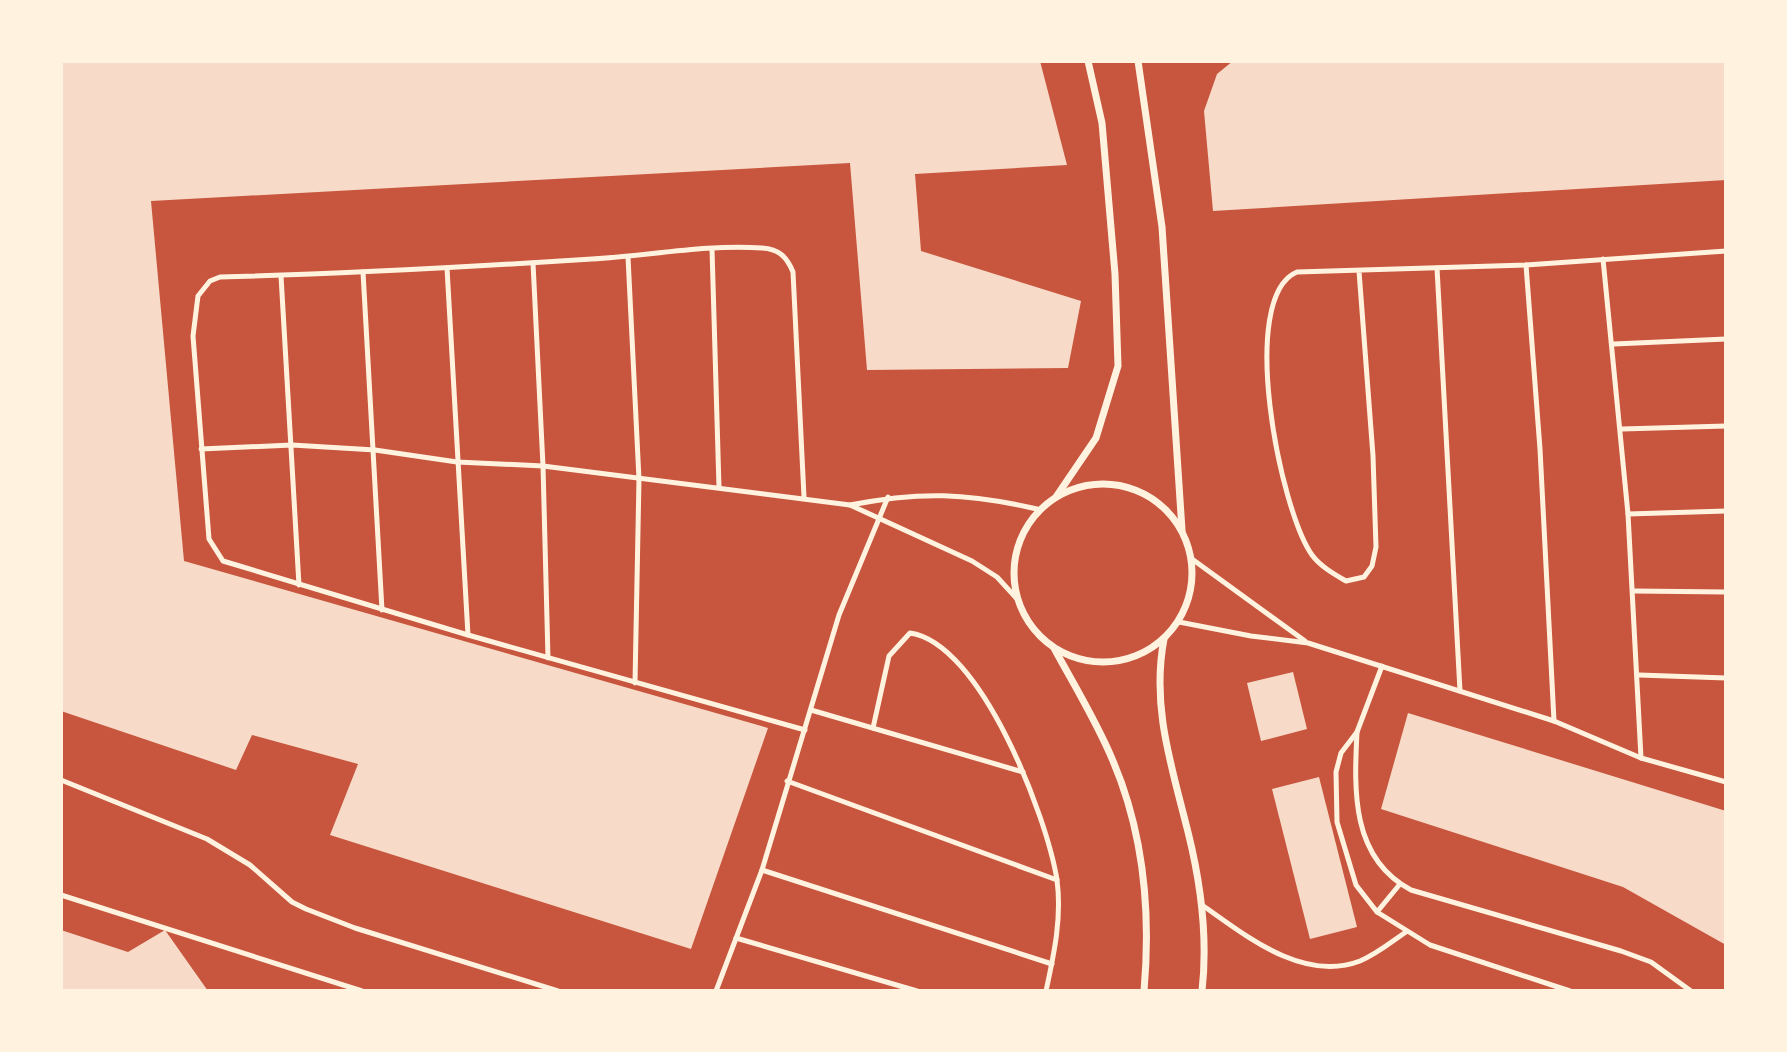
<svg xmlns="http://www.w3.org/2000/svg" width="1787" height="1052" viewBox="0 0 1787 1052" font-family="Mulish,sans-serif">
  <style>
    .building { fill: #f7dbc8 }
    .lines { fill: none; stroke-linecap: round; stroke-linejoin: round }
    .service { stroke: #fff3e0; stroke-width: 5 }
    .minor { stroke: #fff3e0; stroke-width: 7 }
  </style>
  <rect width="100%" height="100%" fill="#c8553d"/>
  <g class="building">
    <path d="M61 61H1040L1067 165 915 174 921 251 1081 301 1068 368 867 370 850 163 151 201 184 561 768 728 691 949 330 835 358 764 252 735 236 770 61 711Z"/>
    <path d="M1233 61H1726V180L1213 211 1204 111 1217 74Z"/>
    <path d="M1293 672 1307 729 1261 741 1247 683Z"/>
    <path d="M1408 713 1726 811V945L1623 887 1381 809Z"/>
    <path d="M1319 777 1357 927 1310 939 1272 789Z"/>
    <path d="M61 930 128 952 165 930 208 991H61Z"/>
  </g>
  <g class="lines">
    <g class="service">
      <path d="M712 249 719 487"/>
      <path d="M628 257 639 479 635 683"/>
      <path d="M1603 259 1628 514 1641 758"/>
      <path d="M533 263 543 466 548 658"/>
      <path d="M1526 265 1540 449 1554 721"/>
      <path d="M447 268 468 635"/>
      <path d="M1437 268 1460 691"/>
      <path d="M1359 271 1373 456 1376 547 1372 566 1364 577 1346 581C1334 574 1320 566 1312 555 1280 510 1237 297 1297 272L1526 265 1726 251"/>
      <path d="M363 272 382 610"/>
      <path d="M281 276 299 585"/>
      <path d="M1614 344 1726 339"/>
      <path d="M1622 429 1726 426"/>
      <path d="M201 449 292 445 375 450 457 462 543 466 850 505 972 561 997 577 1019 601"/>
      <path d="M804 497 793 272C787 257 779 249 762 248 706 244 648 256 592 259 468 267 344 274 220 277L210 281 198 296 193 336 209 539 223 561 468 635 805 730"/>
      <path d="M850 505C921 491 967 493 1037 509"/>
      <path d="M1628 514 1726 511"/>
      <path d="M1192 559 1305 641"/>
      <path d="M1634 591 1726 592"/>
      <path d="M1179 622 1251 636 1308 643 1554 721 1641 758 1726 782"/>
      <path d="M1382 666 1357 732 1341 753 1336 772 1337 822 1356 885 1377 912 1430 945 1570 991"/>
      <path d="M1639 675 1726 678"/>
      <path d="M811 710 1023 772"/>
      <path d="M873 728 889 656 910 633C981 643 1047 817 1057 880 1062 918 1054 954 1046 991"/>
      <path d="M1357 732C1354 791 1351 858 1411 890L1621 951 1651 962 1691 991"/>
      <path d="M61 780 207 839 250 865 292 902 306 909 355 928 558 991"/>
      <path d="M787 781 1057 880"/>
      <path d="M762 870 1052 964"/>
      <path d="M61 895 362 991"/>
      <path d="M1202 905C1245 935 1303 983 1360 961 1377 954 1391 942 1406 932"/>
      <path d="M1377 912 1400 884"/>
      <path d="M736 938 917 991"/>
      <path d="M716 991 762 870 839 615 888 497"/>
    </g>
    <g class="minor">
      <path d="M1138 61 1162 227 1182 530"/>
      <circle cx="1103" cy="573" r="89"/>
      <path d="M1056 497 1096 438 1118 366 1115 274 1102 123 1088 61"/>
      <path d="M1164 639C1151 707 1172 767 1188 832 1201 884 1208 938 1202 991"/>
      <path d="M1054 648C1074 685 1097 722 1113 761 1144 834 1151 912 1144 991"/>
    </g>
  </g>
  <rect width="1787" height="1052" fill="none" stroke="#fff3e0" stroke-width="126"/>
</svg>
